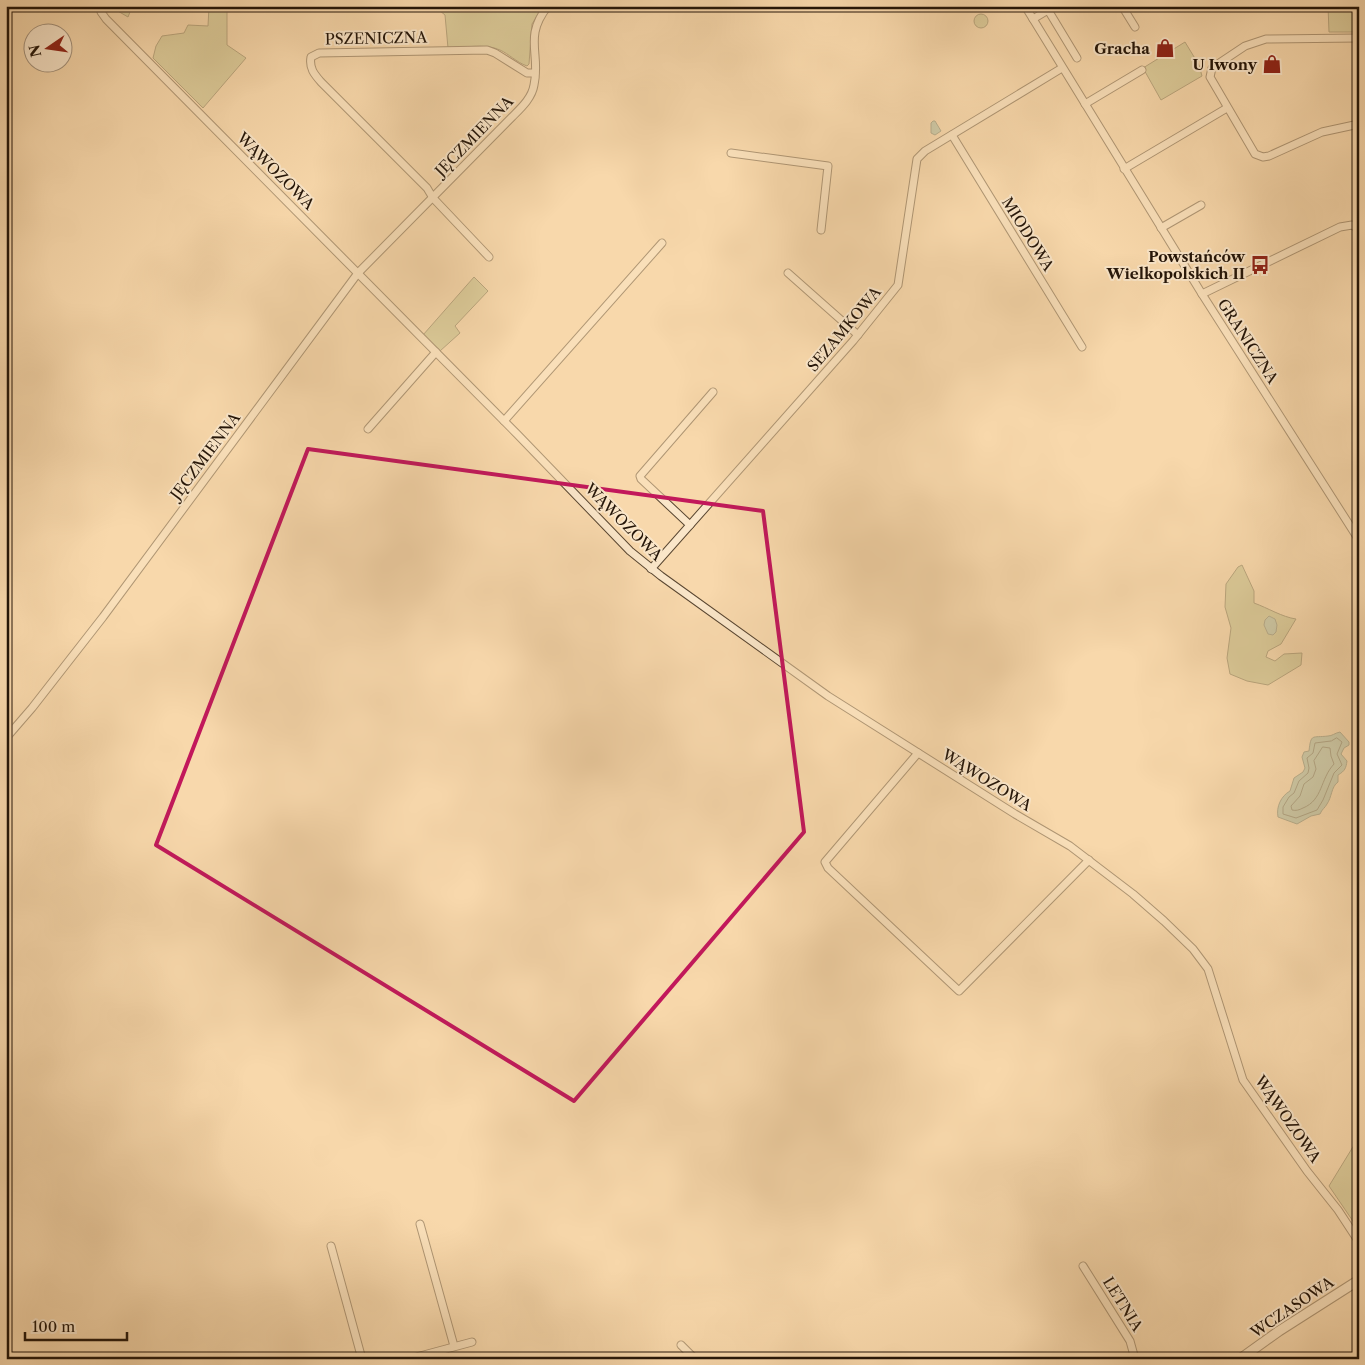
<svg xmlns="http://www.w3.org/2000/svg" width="1365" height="1365" viewBox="0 0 1365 1365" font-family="'Libre Caslon Text',serif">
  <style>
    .green { fill: #bfbe88; stroke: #726a48 }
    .water { fill: #9fbba4; stroke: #6e7966 }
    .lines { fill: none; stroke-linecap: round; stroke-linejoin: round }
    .shore { stroke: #626856; stroke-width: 1 }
    .minor-casing { stroke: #594631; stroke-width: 9 }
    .tertiary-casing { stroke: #594631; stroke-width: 11 }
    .minor { stroke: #fae6c9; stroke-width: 7 }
    .tertiary { stroke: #fae6c9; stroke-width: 9 }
    .marked { fill: none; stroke: #c2185b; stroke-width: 4; stroke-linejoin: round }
    .labels { text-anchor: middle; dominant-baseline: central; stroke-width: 4; stroke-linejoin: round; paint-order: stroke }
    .street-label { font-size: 15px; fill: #241508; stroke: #fae6c9 }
    .poi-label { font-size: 15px; font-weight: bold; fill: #241508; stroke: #fae6c9; text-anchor: end }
  </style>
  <rect width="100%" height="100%" fill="#f8d8ac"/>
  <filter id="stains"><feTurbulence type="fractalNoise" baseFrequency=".004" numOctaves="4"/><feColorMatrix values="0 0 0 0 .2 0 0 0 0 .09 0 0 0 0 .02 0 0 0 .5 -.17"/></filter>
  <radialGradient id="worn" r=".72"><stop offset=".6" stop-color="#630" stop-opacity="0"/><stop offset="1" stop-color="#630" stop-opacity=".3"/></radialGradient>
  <g class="green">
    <path d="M116 6 132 7 128 17 116 10Z"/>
    <path d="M209 6H227V45L246 58 203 108 153 58 156 46 162 36 184 33 188 25 208 26Z"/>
    <path d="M434 6H543L532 24 529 64 527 66C516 62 509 54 500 50 485 43 463 48 448 48L445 15Z"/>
    <path d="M1328 6H1359V32H1329Z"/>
    <circle cx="981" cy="21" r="7"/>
    <path d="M1185 42 1199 65 1202 76 1161 100 1143 68Z"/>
    <path d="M474 277 488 291 455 326 460 333 440 351 423 335Z"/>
    <path d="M1242 565 1254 591V603C1268 608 1282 617 1296 619L1281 644 1268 651 1266 657 1275 661 1284 654 1302 653 1301 665 1268 685 1247 681 1230 674 1227 658 1231 628 1225 607 1226 584 1238 567Z"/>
    <path d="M1359 1137V1230L1329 1186Z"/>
  </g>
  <g class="water">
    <path d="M933 121H935L941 131 935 135 931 133V123Z"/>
    <path d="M1269 616 1275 619 1277 625 1276 632 1273 635 1268 634 1264 625 1265 620Z"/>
    <path d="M1340 732 1349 742V745L1344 748 1341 754 1347 761C1346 768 1345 771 1338 775V782C1331 787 1332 797 1327 804 1325 808 1322 809 1320 814L1311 816 1297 824 1278 817C1276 807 1281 796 1290 791L1294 778 1303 772 1305 768 1302 757 1304 752 1309 751C1311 733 1312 738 1328 736 1332 736 1335 733 1340 732Z"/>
  </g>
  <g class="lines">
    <g class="shore">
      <path d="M1337 738 1342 742 1337 754 1342 765 1334 773 1323 800 1317 810 1296 818 1283 814V807L1289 797 1294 793 1299 781 1308 773 1309 768 1307 758 1313 753 1315 743 1331 741Z"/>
      <path d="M1323 747 1330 748 1331 756 1334 764C1320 779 1323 800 1303 808 1299 810 1296 811 1292 810L1291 806 1300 796 1304 784 1313 777 1316 769 1314 761Z"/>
    </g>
    <g class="minor-casing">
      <g id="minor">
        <path d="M101 6V12L106 19 517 434 630 551 661 576 828 696 1015 814 1070 846 1133 894 1164 921 1193 949 1208 969 1243 1080 1307 1171 1338 1210 1359 1242"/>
        <path d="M1025 6 1202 294 1359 540"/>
        <path d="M1122 6 1135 27"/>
        <path d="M1048 10 1077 58"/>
        <path d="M1033 19 1048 10 1047 7"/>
        <path d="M1359 38 1266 39 1245 46 1212 68 1210 77 1255 154 1263 157 1269 156 1322 132 1359 124"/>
        <path d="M1085 104 1142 70"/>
        <path d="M952 135 1082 347"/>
        <path d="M731 153 828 166 821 230"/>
        <path d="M1124 169 1227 108"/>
        <path d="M1161 228 1201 205"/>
        <path d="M489 257 433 198 427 188 321 82C314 74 309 68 311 57L319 53 487 50 495 53 527 73H535"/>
        <path d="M788 273 858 335"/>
        <path d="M1202 294 1340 227 1352 225 1359 229"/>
        <path d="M504 421 662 243"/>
        <path d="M368 429 436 352"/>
        <path d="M690 525 641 479 640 476 713 392"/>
        <path d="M651 569 853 341 898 285 917 159 925 151 1062 68"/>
        <path d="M6 738 32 708 103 617 358 273 512 117C521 108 532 98 534 85 541 54 523 37 548 6"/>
        <path d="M918 753 825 862 828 868 959 991 1089 860"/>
        <path d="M420 1224 454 1346"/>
        <path d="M331 1246 362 1359"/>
        <path d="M1083 1266 1130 1341 1135 1359"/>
        <path d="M681 1345 695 1359"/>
        <path d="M409 1359 472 1342"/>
      </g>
    </g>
    <g class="tertiary-casing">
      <path id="tertiary" d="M1240 1359 1279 1331 1359 1280"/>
    </g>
    <use href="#minor" class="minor"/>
    <use href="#tertiary" class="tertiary"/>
  </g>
  <path d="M0 0H1365V1365H0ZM308 449 763 511 804 832 574 1101 156 845Z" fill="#f8d8ac" fill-opacity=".55" fill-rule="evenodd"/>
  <path class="marked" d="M308 449 763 511 804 832 574 1101 156 845Z"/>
  <defs>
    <g id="shop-bare" transform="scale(1.5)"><path d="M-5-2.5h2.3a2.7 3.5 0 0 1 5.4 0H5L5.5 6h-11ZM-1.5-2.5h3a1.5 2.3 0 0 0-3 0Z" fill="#8f2418" stroke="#fae6c9" stroke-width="2.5" paint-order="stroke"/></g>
    <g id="bus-bare" transform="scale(1.5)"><path d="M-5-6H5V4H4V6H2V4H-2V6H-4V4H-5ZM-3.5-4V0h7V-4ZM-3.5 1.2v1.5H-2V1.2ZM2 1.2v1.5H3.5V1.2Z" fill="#8f2418" stroke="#fae6c9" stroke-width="2.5" paint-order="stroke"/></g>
  </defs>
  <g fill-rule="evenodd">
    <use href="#shop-bare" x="1165" y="48"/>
    <use href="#shop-bare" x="1272" y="64"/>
    <use href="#bus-bare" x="1260" y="265"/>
  </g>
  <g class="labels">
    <g class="street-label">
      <text transform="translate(376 38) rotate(-1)">PSZENICZNA</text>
      <text transform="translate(474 136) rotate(-46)">JĘCZMIENNA</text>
      <text transform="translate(276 171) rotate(45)">WĄWOZOWA</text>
      <text transform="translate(1028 234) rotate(58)">MIODOWA</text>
      <text transform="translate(844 329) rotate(-50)">SEZAMKOWA</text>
      <text transform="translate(1248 341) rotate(57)">GRANICZNA</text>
      <text transform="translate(205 456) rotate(-53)">JĘCZMIENNA</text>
      <text transform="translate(624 522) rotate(45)">WĄWOZOWA</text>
      <text transform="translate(987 780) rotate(32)">WĄWOZOWA</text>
      <text transform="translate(1288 1119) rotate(55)">WĄWOZOWA</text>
      <text transform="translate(1123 1304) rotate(58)">LETNIA</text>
      <text transform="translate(1292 1307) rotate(-34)">WCZASOWA</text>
    </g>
    <g class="poi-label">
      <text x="1150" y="48">Gracha</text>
      <text x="1257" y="64">U Iwony</text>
      <text x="1245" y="256">Powstańców<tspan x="1245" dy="17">Wielkopolskich II</tspan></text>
    </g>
  </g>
  <rect width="1365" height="1365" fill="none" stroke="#f8d8ac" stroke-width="25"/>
  <rect x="8" y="8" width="1350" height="1350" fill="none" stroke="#241508" stroke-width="2.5"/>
  <rect x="12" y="12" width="1340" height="1340" fill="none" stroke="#241508"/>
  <g transform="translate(48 48) rotate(257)"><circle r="24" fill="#fae6c9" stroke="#a4927c"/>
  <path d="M0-4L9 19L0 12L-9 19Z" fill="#8f2418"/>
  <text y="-8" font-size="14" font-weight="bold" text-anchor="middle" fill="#241508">N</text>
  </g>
  <path d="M25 1332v8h102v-8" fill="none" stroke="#241508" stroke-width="2.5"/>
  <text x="32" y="1332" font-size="15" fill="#241508" stroke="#fae6c9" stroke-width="4" paint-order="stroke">100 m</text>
  <rect width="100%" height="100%" filter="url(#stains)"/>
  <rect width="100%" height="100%" fill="url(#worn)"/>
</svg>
